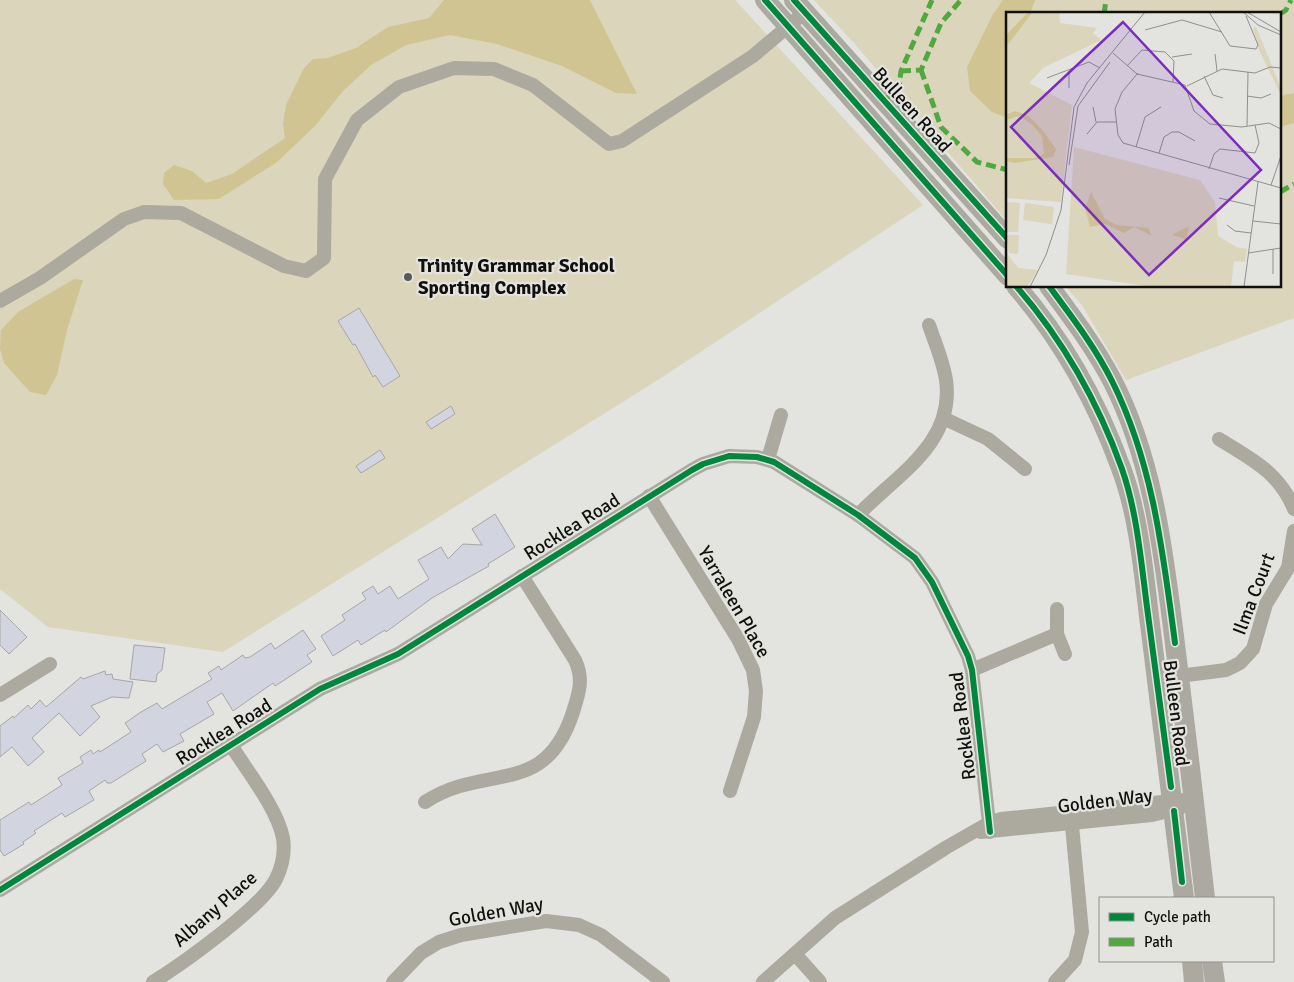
<svg xmlns="http://www.w3.org/2000/svg" width="1294" height="982" viewBox="0 0 1294 982" font-family="Signika,sans-serif">
  <style>
    .green { fill: #dad5bb }
    .water { fill: #d0c592 }
    .building { fill: #d2d4df; stroke: #a7a7a6 }
    .lines { fill: none; stroke-linecap: round; stroke-linejoin: round }
    .minor { stroke: #aca99e; stroke-width: 14 }
    .highway { stroke: #acaaa0; stroke-width: 20 }
    .quiet { stroke: #51a841; stroke-width: 5; stroke-dasharray: 10 5; stroke-linecap: butt }
    .cycleway-casing { stroke: #e4e4df; stroke-width: 9 }
    .cycleway { stroke: #00873e; stroke-width: 6 }
    .poi-dot { fill: #5a5a58; stroke: #e4e4df; stroke-width: 2 }
    .labels { text-anchor: middle; dominant-baseline: central; stroke-width: 4.5; stroke-linejoin: round; paint-order: stroke }
    .street-label { font-size: 19px; fill: #10100e; stroke: #e4e4df }
    .poi-label { font-size: 19px; font-weight: bold; fill: #10100e; stroke: #e4e4df; text-anchor: start }
    .inset-road { fill: none; stroke: #8f8f8c; stroke-width: 1 }
    .view { fill: #7b2cbf; fill-opacity: 0.15; stroke: #7b2cbf; stroke-width: 2.5 }
    .inset-edge { fill: none; stroke: #10100e; stroke-width: 2.5 }
  </style>
  <rect width="100%" height="100%" fill="#e3e3e0"/>
  <g class="green">
    <path d="M0 0H735L923 205 661 378 223 652 48 627 0 589Z"/>
    <path d="M814 0H1294V318L1126 380 1082 305 1065 286H1280V14H1008V222L854 43Z"/>
  </g>
  <g class="water">
    <path d="M444 0H590L637 94 616 93 562 66 497 44 450 35 406 45 371 65 343 91 315 126 277 162 219 199 174 200 163 184 164 173 174 165 192 171 206 183 232 174 285 138 283 124 286 105 304 68 313 59 328 58 356 48 388 27 429 18Z"/>
    <path d="M1003 0H1035L1030 14H1008V118L992 112 970 91 967 67 993 14Z"/>
    <path d="M1294 93V123L1280 127V96Z"/>
    <path d="M74 279 83 280 67 330 57 375 46 395 30 392 4 363 0 349 1 330 18 312Z"/>
  </g>
  <g class="building">
    <path d="M359 308 400 376 383 387 375 375 373 377 355 344 353 345 338 321Z"/>
    <path d="M451 406 455 414 431 429 426 422Z"/>
    <path d="M380 450 385 458 361 473 356 466Z"/>
    <path d="M495 514 515 547 488 564 489 566 432 598 386 632 385 630 361 645 358 640 333 656 321 636 345 620 342 615 366 599 362 593 373 586 378 594 390 586 398 599 429 579 418 560 441 547 448 559 463 544 482 545 472 529Z"/>
    <path d="M0 610 27 637 9 654 0 645Z"/>
    <path d="M303 630 316 649 307 655 312 662 275 686 273 683 233 711 222 693 207 702 214 714 180 734 184 741 163 752 157 744 142 754 146 761 111 783H107L105 780 89 791 94 800 65 817 62 813 34 831 36 833 23 842 24 844 4 856 0 850V820L29 802 31 805 62 785 58 778 83 763 80 757 91 750 93 754 99 750 100 752 131 732 125 723 141 712 157 703 162 709 212 679 208 673 219 666 221 670 243 655 245 658 250 657 271 643 275 649Z"/>
    <path d="M134 645 165 648 162 670 157 674 156 682 130 679Z"/>
    <path d="M105 671 106 675 112 674 113 679 133 682 129 698 112 697 91 706 100 717 80 736 59 713 32 738 44 752 28 766 12 747 0 757V726L13 716 14 718 28 705 31 709 40 700 46 707 81 677 83 679Z"/>
  </g>
  <g class="lines">
    <g class="minor">
      <path d="M0 301 40 278 124 219 144 212 181 213 284 266 306 271 324 258 325 179 357 120 399 87 454 68 494 69 533 85 609 144 622 141 753 56 805 12"/>
      <path d="M943 418 988 439 1025 469"/>
      <path d="M1219 439C1251 459 1279 472 1294 509"/>
      <path d="M768 459 781 415"/>
      <path d="M649 496 738 639 753 670 756 691 754 717 730 791"/>
      <path d="M858 515C896 475 955 444 946 380 943 361 935 343 929 325"/>
      <path d="M1057 609V634L1065 654"/>
      <path d="M972 670 1057 634"/>
      <path d="M1179 676 1226 670 1240 663 1253 649 1266 604 1288 568 1294 531"/>
      <path d="M0 695 50 664"/>
      <path d="M425 802C487 762 545 799 573 712 579 693 584 679 575 660L522 576"/>
      <path d="M981 832 1152 815 1180 808"/>
      <path d="M0 890 320 689 398 654 692 470 703 464 729 456 757 457 774 462 858 515 915 558 932 582 968 656 972 670 990 832"/>
      <path d="M795 954 820 982"/>
      <path d="M153 982C182 964 262 907 276 879 282 867 285 852 283 838 277 808 247 771 231 745"/>
      <path d="M393 982 421 953 439 942 461 935 546 921 579 925 601 935 663 982"/>
      <path d="M763 982 835 918 947 847 989 823 1001 819 1181 800"/>
      <path d="M1055 982 1075 960 1082 932 1071 815"/>
    </g>
    <g class="highway">
      <path d="M765 0 1008 276"/>
      <path d="M794 0 1008 239"/>
      <path d="M1016 286C1063 340 1097 402 1121 468 1140 518 1144 579 1151 632 1162 721 1173 809 1184 898"/>
      <path d="M1049 286C1072 317 1094 346 1112 380 1153 460 1163 549 1174 636 1185 723 1195 811 1205 898"/>
      <path d="M1192 961 1194 982"/>
      <path d="M1212 961 1215 982"/>
    </g>
    <g class="quiet">
      <path d="M1104 14 1106 0"/>
      <path d="M1280 14 1286 10 1291 0"/>
      <path d="M921 70 941 127 977 162 1008 170"/>
      <path d="M901 71 921 70 941 23 961 0"/>
      <path d="M884 101 899 87 901 71 932 0"/>
      <path d="M1280 192 1294 184"/>
    </g>
    <g class="cycleway-casing">
      <g id="cycleway">
        <path d="M765 0 1008 276"/>
        <path d="M794 0 1008 239"/>
        <path d="M1016 286C1063 340 1098 402 1122 469 1137 512 1141 561 1147 607 1155 667 1163 727 1171 787"/>
        <path d="M1049 286C1072 317 1095 347 1112 381 1153 463 1163 553 1175 643"/>
        <path d="M1174 811 1182 882"/>
        <path d="M0 890 320 689 398 654 692 470 703 464 729 456 757 457 774 462 858 515 915 558 932 582 968 656 972 670 990 832"/>
      </g>
    </g>
    <use href="#cycleway" class="cycleway"/>
  </g>
  <circle class="poi-dot" cx="408" cy="277" r="5"/>
  <g class="labels">
    <g class="street-label">
      <text transform="translate(912 110) rotate(48)">Bulleen Road</text>
      <text transform="translate(572 527) rotate(-32)">Rocklea Road</text>
      <text transform="translate(1254 594) rotate(-69)">Ilma Court</text>
      <text transform="translate(734 602) rotate(60)">Yarraleen Place</text>
      <text transform="translate(1176 713) rotate(83)">Bulleen Road</text>
      <text transform="translate(963 726) rotate(-97)">Rocklea Road</text>
      <text transform="translate(224 732) rotate(-32)">Rocklea Road</text>
      <text transform="translate(1105 801) rotate(-7)">Golden Way</text>
      <text transform="translate(215 909) rotate(-41)">Albany Place</text>
      <text transform="translate(496 912) rotate(-10)">Golden Way</text>
    </g>
    <g class="poi-label">
      <text x="418" y="266">Trinity Grammar School<tspan x="418" dy="22">Sporting Complex</tspan></text>
    </g>
  </g>
  <g transform="translate(1006 12)">
    <rect width="275" height="275" fill="#e3e3e0"/>
    <path d="M0 0H22L0 23ZM27 0H53L54 11 91 16 87 21 95 28 37 56 23 71 66 93 55 190 0 186V35ZM250 15 275 76V83L253 38 247 16ZM68 135 194 168 209 190 212 224 230 235 241 237 239 250 228 249 225 275H147L60 262ZM0 190 14 191 12 220H0ZM19 191 48 195 46 212 17 208ZM0 223H13L12 242 3 241ZM0 240 12 256 32 258 21 275H0Z" fill="#dad5bb"/>
    <path d="M22 0H27L0 35V23ZM9 99 23 104 38 120 50 137 47 145 9 151 0 149V146H29L38 142 36 124 26 113 14 104 0 108V103ZM85 180 99 207 111 213 142 216 146 224 128 215 118 221 99 212 84 215 79 197ZM183 215 180 227 166 223 179 216Z" fill="#d0c592"/>
    <path class="inset-road" d="M203 0 224 34 250 37 252 33 240 4M237 0 252 13 275 23M241 0 275 20M139 18 176 8 216 20M107 41 131 62 179 73 188 99 204 112 236 115 263 111 275 117M209 42 211 59M166 45 186 42M121 54 136 38 159 40 168 49 167 70M132 61 116 80 109 97 112 123 117 131 275 176M198 64 207 83 217 86M41 66 83 50 94 56M181 74 216 57 249 61 264 55 275 56M63 76V59M241 84 255 86 265 82M87 95 90 110M241 114 242 60M81 122 91 110H110M130 135 139 105 155 95M153 141 158 125 166 120H173L189 129M63 153 72 94 104 50M203 157 208 142 214 137 249 141 253 131 249 113M265 173 275 144M213 186 248 194M247 209 275 212M221 213 229 219 245 221M242 241 275 236M267 262V237M24 275 40 243 55 198 68 95 81 71 139 0M238 275 252 170"/>
    <path class="view" d="M117 10 255 158 143 263 5 115Z"/>
    <rect width="275" height="275" class="inset-edge"/>
  </g>
  <rect x="1099" y="897" width="175" height="65" fill="#e4e4df" stroke="#8f8f8b"/>
  <rect x="1109" y="913" width="25" height="8" fill="#00873e" stroke="#8f8f8b"/>
  <text x="1144" y="922" font-size="15" fill="#10100e">Cycle path</text>
  <rect x="1109" y="938" width="25" height="8" fill="#51a841" stroke="#8f8f8b"/>
  <text x="1144" y="947" font-size="15" fill="#10100e">Path</text>
</svg>
